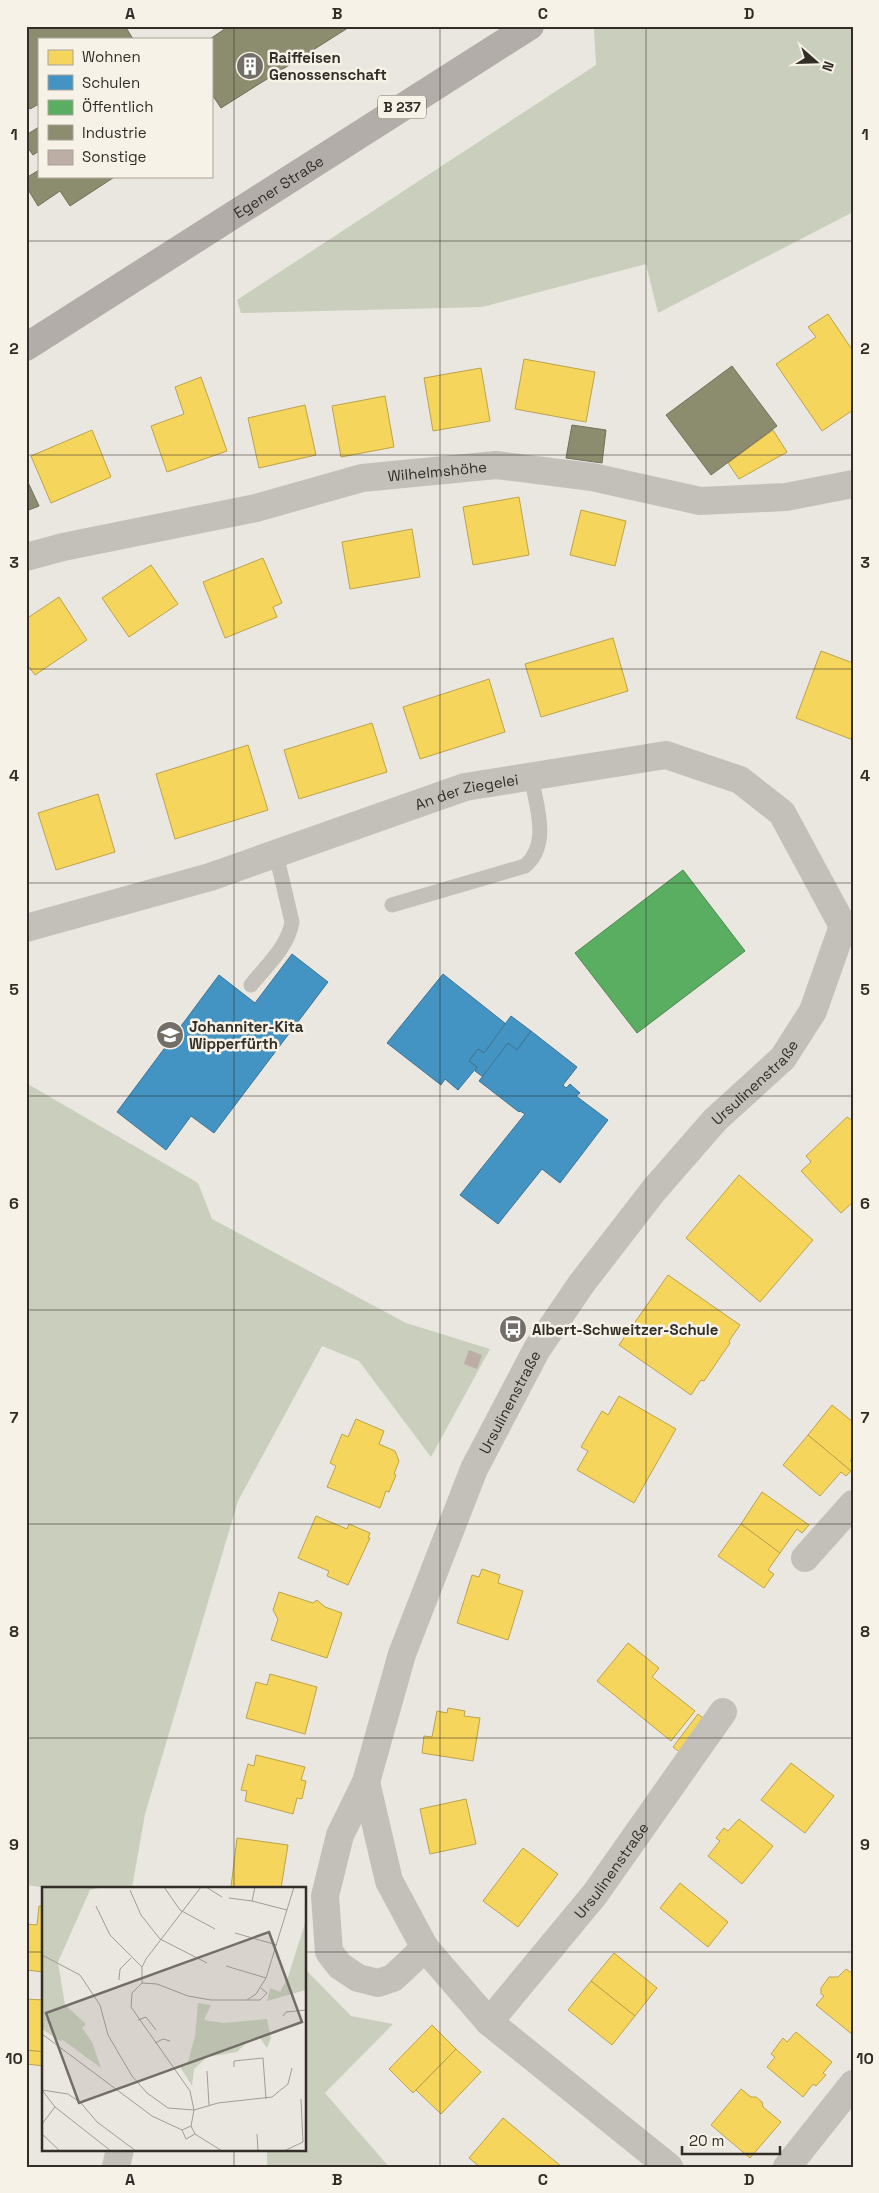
<svg xmlns="http://www.w3.org/2000/svg" width="879" height="2193" viewBox="0 0 879 2193" font-family="'Space Grotesk',sans-serif">
  <style>
    .green { fill: #c9cfbc }
    .homes { fill: #f6d55c; stroke: #bca34c }
    .schools { fill: #4393c3; stroke: #3e7494 }
    .public { fill: #5aae61; stroke: #4e8750 }
    .industry { fill: #8c8c6e; stroke: #717059 }
    .building { fill: #bcaea4 }
    .lines { fill: none; stroke-linecap: round; stroke-linejoin: round }
    .service { stroke: #c3bfb9; stroke-width: 15 }
    .minor { stroke: #c3bfb9; stroke-width: 28 }
    .primary { stroke: #b2ada8; stroke-width: 28 }
    .grid { fill: none; stroke: #332d28; stroke-width: 1; stroke-opacity: 0.55 }
    .labels { text-anchor: middle; dominant-baseline: central; stroke-width: 5; stroke-linejoin: round; paint-order: stroke }
    .shield { fill: #f7f2e7; stroke: #6e6861; stroke-width: 1 }
    .shield-label { font-size: 14px; font-weight: bold; fill: #332d28 }
    .poi-label { font-size: 15px; font-weight: bold; fill: #332d28; stroke: #f7f2e7; text-anchor: start }
    .street-label { font-size: 15px; fill: #332d28; stroke: #f7f2e7 }
    .inset-road { fill: none; stroke: #a19d96; stroke-width: 1 }
    .view { fill: #736e68; fill-opacity: 0.15; stroke: #736e68; stroke-width: 2.5 }
    .inset-edge { fill: none; stroke: #332d28; stroke-width: 2.5 }
    .neatline { fill: none; stroke: #332d28; stroke-width: 2 }
    .grid-label { font-size: 16px; text-anchor: middle; font-weight: bold; fill: #332d28 }
  </style>
  <rect width="100%" height="100%" fill="#eae7e0"/>
  <g class="green">
    <path d="M599 26H853V212L658 313 646 264 482 307 241 313 237 300 596 65 594 30Z"/>
    <path d="M26 1083 198 1183 212 1219 406 1323 490 1349 431 1457 359 1361 322 1346 238 1501 145 1814 132 1888H48L26 1885Z"/>
    <path d="M305 1969 351 2016 393 2024 325 2093 389 2167H267V2149H305Z"/>
  </g>
  <g class="homes">
    <path d="M828 314 853 351V410L822 431 776 364 816 337 808 327Z"/>
    <path d="M524 359 595 372 586 422 515 409Z"/>
    <path d="M481 368 490 421 433 431 424 378Z"/>
    <path d="M201 377 227 451 167 472 151 426 184 414 175 387Z"/>
    <path d="M385 396 394 447 341 457 332 406Z"/>
    <path d="M305 405 316 455 259 468 248 418Z"/>
    <path d="M92 430 111 477 51 503 31 456Z"/>
    <path d="M773 430 787 452 739 479 728 463Z"/>
    <path d="M519 497 529 555 473 565 463 507Z"/>
    <path d="M581 510 626 521 615 566 570 555Z"/>
    <path d="M412 529 420 577 350 589 342 542Z"/>
    <path d="M263 558 282 603 273 607 277 617 225 638 203 582Z"/>
    <path d="M151 565 178 604 129 637 102 598Z"/>
    <path d="M59 597 87 640 35 675 26 663V619Z"/>
    <path d="M613 638 628 691 541 717 525 664Z"/>
    <path d="M821 651 853 663V740L796 718Z"/>
    <path d="M489 679 505 732 420 759 403 707Z"/>
    <path d="M372 723 387 772 299 799 284 750Z"/>
    <path d="M248 745 268 810 175 839 156 774Z"/>
    <path d="M98 794 115 852 56 870 38 813Z"/>
    <path d="M847 1117 853 1121V1202L841 1213 801 1171 811 1162 806 1156Z"/>
    <path d="M739 1175 813 1240 760 1302 686 1238Z"/>
    <path d="M668 1275 740 1325 729 1341 730 1343 704 1381 701 1380 691 1395 619 1345Z"/>
    <path d="M619 1396 676 1429 634 1503 577 1470 588 1451 581 1447 602 1411 608 1415Z"/>
    <path d="M832 1405 853 1422V1457L850 1461 853 1463V1469L851 1471 808 1435Z"/>
    <path d="M356 1419 384 1431 379 1444 395 1451 399 1461 394 1474 396 1475 389 1492 386 1491 380 1508 327 1487 336 1466 330 1463 342 1434 348 1437Z"/>
    <path d="M808 1435 851 1471 846 1476 841 1472 820 1496 783 1465Z"/>
    <path d="M762 1492 809 1525 802 1533 797 1529 780 1553 741 1524Z"/>
    <path d="M316 1516 347 1529 349 1524 370 1533 368 1538H370L348 1585 327 1576 329 1571 298 1558Z"/>
    <path d="M741 1524 780 1553 768 1570 774 1574 764 1588 718 1556Z"/>
    <path d="M482 1569 500 1575 498 1583 523 1591 508 1640 457 1623 472 1575 479 1577Z"/>
    <path d="M279 1592 313 1603 317 1600 325 1607 342 1613 327 1658 271 1640 278 1619 273 1610Z"/>
    <path d="M628 1643 659 1668 652 1677 695 1711 671 1741 597 1681Z"/>
    <path d="M270 1674 317 1687 305 1734 246 1718 256 1682 267 1685Z"/>
    <path d="M448 1708 465 1711 464 1716 480 1718 473 1761 422 1753 424 1736 432 1737 437 1711 447 1713Z"/>
    <path d="M698 1714 712 1725 686 1757 673 1747Z"/>
    <path d="M256 1755 305 1767 301 1780 306 1781 302 1799 297 1798 293 1814 245 1801 247 1791 241 1790 248 1764 254 1766Z"/>
    <path d="M791 1763 834 1796 805 1833 761 1800Z"/>
    <path d="M466 1799 476 1844 430 1854 420 1809Z"/>
    <path d="M739 1819 773 1846 742 1884 708 1856 720 1841 716 1838 724 1828 728 1831Z"/>
    <path d="M237 1838 288 1845 281 1888 231 1887Z"/>
    <path d="M523 1848 558 1874 518 1927 483 1901Z"/>
    <path d="M680 1883 728 1922 708 1947 660 1908Z"/>
    <path d="M39 1906 44 1907V1972L26 1970V1924L37 1925Z"/>
    <path d="M614 1953 657 1988 635 2016 591 1981Z"/>
    <path d="M846 1969 853 1974V2035L816 2005 824 1996 821 1994V1988L829 1977H838Z"/>
    <path d="M591 1981 635 2016 612 2045 568 2010Z"/>
    <path d="M26 1999 44 2000V2052L26 2050Z"/>
    <path d="M432 2025 456 2049 413 2093 389 2069Z"/>
    <path d="M796 2032 832 2062 823 2073 826 2075 816 2086 813 2084 803 2097 767 2067 775 2057 771 2054 783 2038 787 2042Z"/>
    <path d="M456 2049 481 2072 441 2114 416 2090Z"/>
    <path d="M26 2050 44 2052V2066L26 2064Z"/>
    <path d="M741 2089 751 2097H756L762 2102 763 2107 781 2122 750 2158 711 2125Z"/>
    <path d="M503 2118 562 2167H480L469 2158Z"/>
  </g>
  <g class="schools">
    <path d="M292 954 328 982 214 1133 191 1116 166 1150 117 1112 219 975 255 1003Z"/>
    <path d="M443 974 506 1024 484 1053 478 1049 469 1061 477 1067 458 1090 445 1079 441 1085 387 1043Z"/>
    <path d="M511 1016 531 1031 517 1050 508 1043 483 1077 475 1071 477 1067 469 1061 478 1049 484 1053Z"/>
    <path d="M531 1031 577 1067 563 1085 566 1088 570 1084 580 1093 576 1096 608 1120 560 1183 542 1169 498 1224 460 1195 525 1114 520 1111 519 1112 479 1081 508 1043 517 1050Z"/>
  </g>
  <path class="public" d="M683 870 745 951 637 1033 575 953Z"/>
  <g class="industry">
    <path d="M26 26H125L133 39H39V104L30 109 26 104Z"/>
    <path d="M229 26H351L221 108 211 93V39H210Z"/>
    <path d="M39 127V151L33 155 26 145V135Z"/>
    <path d="M39 170V176H116L70 206 60 191 38 206 26 186V178Z"/>
    <path d="M732 366 777 426 711 475 666 415Z"/>
    <path d="M572 425 606 430 602 463 566 458Z"/>
    <path d="M26 478 39 506 26 511Z"/>
  </g>
  <path class="building" d="M469 1350 482 1355 477 1369 464 1364Z"/>
  <g class="lines">
    <g class="service">
      <path d="M392 905 525 866C551 844 536 805 531 776"/>
      <path d="M251 985C266 966 288 947 292 922L276 854"/>
    </g>
    <g class="minor">
      <path id="s1" d="M26 557 63 547 256 508 362 478 496 465 592 477 700 501 786 497 853 484"/>
      <path id="s2" d="M26 928 210 877 465 787 666 755 740 780 782 813 843 926"/>
      <path d="M805 1558 853 1504"/>
      <path d="M366 1782 389 1881 425 1948 489 2022 669 2167"/>
      <path id="s3" d="M425 1948 393 1978 378 1983 358 1978 340 1966 329 1952 325 1896 340 1835 366 1782 402 1654 474 1469 537 1349 582 1283 654 1190 715 1120 783 1058 813 1011 843 926"/>
      <path id="s4" d="M489 2022 595 1894 723 1712"/>
      <path d="M116 2167 120 2149"/>
      <path d="M787 2167 853 2084"/>
    </g>
    <path class="primary" id="s5" d="M26 347 530 26"/>
  </g>
  <path class="grid" d="M234 26V1888M440 26V2167M646 26V2167M26 241H853M26 455H853M26 669H853M26 883H853M26 1096H853M26 1310H853M26 1524H853M26 1738H853M26 1952H44M305 1952H853M234 2149V2167"/>
  <defs>
    <g id="building-disc" transform="scale(1.4375)"><circle r="9.5" fill="#736e68" stroke="#f7f2e7"/><path d="M-4-6H4V6H1V3H-1V6H-4ZM-2.5-4.3h1.7v1.8h-1.7ZM.8-4.3h1.7v1.8H.8ZM-2.5-1h1.7V.8h-1.7ZM.8-1h1.7V.8H.8Z" fill="#fff"/></g>
    <g id="school-disc" transform="scale(1.4375)"><circle r="9.5" fill="#736e68" stroke="#f7f2e7"/><path d="M0-5L7-2L0 1L-7-2ZM-4 1L0 2.5L4 1V4Q0 6-4 4Z" fill="#fff"/></g>
    <g id="bus-disc" transform="scale(1.4375)"><circle r="9.5" fill="#736e68" stroke="#f7f2e7"/><path d="M-5-6H5V4H4V6H2V4H-2V6H-4V4H-5ZM-3.5-4V0h7V-4ZM-3.5 1.2v1.5H-2V1.2ZM2 1.2v1.5H3.5V1.2Z" fill="#fff"/></g>
  </defs>
  <g fill-rule="evenodd">
    <use href="#building-disc" x="250" y="66"/>
    <use href="#school-disc" x="170" y="1035"/>
    <use href="#bus-disc" x="513" y="1329"/>
  </g>
  <g class="labels">
    <rect class="shield" x="378" y="95.5" width="48" height="23" rx="4"/>
    <g class="shield-label">
      <text x="402" y="107">B 237</text>
    </g>
    <g class="poi-label">
      <text x="269" y="57">Raiffeisen<tspan x="269" dy="17">Genossenschaft</tspan></text>
      <text x="189" y="1026">Johanniter-Kita<tspan x="189" dy="17">Wipperfürth</tspan></text>
      <text x="532" y="1329">Albert-Schweitzer-Schule</text>
    </g>
    <g class="street-label">
      <text stroke="none"><textPath href="#s5" startOffset="299">Egener Straße</textPath></text>
      <text stroke="none"><textPath href="#s1" startOffset="421">Wilhelmshöhe</textPath></text>
      <text stroke="none"><textPath href="#s2" startOffset="462">An der Ziegelei</textPath></text>
      <text stroke="none"><textPath href="#s3" startOffset="1110">Ursulinenstraße</textPath></text>
      <text stroke="none"><textPath href="#s3" startOffset="705">Ursulinenstraße</textPath></text>
      <text stroke="none"><textPath href="#s4" startOffset="195">Ursulinenstraße</textPath></text>
    </g>
  </g>
  <g transform="translate(42 1887)">
    <rect width="264" height="264" fill="#eae7e0"/>
    <path d="M0 0H61L48 3 16 75 23 118 44 137 40 141 50 155 59 181 21 153 18 154 0 142ZM264 33V103L225 114 228 101 238 105 246 90ZM156 116 169 118 162 133 181 136 225 132 229 151 225 161 218 151 208 152 195 165 165 170 152 182 150 199 137 178 145 179 153 149Z" fill="#c9cfbc"/>
    <path class="inset-road" d="M122 0 138 23 173 42M164 0 180 10M213 0 210 14 245 23M88 3 99 28 118 52 165 76M187 11 210 14M54 19 68 48 100 80M193 46 235 58M0 68 38 88 58 118 66 148 90 189 105 206 126 221 152 223 176 216 230 210 246 197 250 181M184 79 224 91M77 93 78 82 89 71M100 96 90 106 89 120 148 204 152 223 149 239M100 96 115 97 146 109 169 113H218L225 106 219 101M100 96V80L104 72 159 0M205 113 214 107 224 91 252 0M241 129 244 125 264 123M96 133 104 130 114 143M0 147 110 229 140 243M113 156 121 152 128 154M192 180V174L221 171 224 212M165 184 167 218M0 203 26 207 39 216 55 235 94 264M0 203 13 220 69 264M0 237 13 220M140 243 149 239 153 247M140 243 144 252 153 247M0 247 18 264M153 247 180 264M215 247 216 264M242 264 261 255 259 212"/>
    <path class="view" d="M227 45 260 135 37 216 4 126Z"/>
    <rect width="264" height="264" class="inset-edge"/>
  </g>
  <rect width="879" height="2193" fill="none" stroke="#f7f2e7" stroke-width="55"/>
  <rect x="38" y="38" width="175" height="140" fill="#f7f2e7" stroke="#a9a39b"/>
  <rect x="48" y="50" width="25" height="15" fill="#f6d55c" stroke="#a9a39b"/>
  <text x="82" y="62" font-size="15" fill="#332d28">Wohnen</text>
  <rect x="48" y="75" width="25" height="15" fill="#4393c3" stroke="#a9a39b"/>
  <text x="82" y="88" font-size="15" fill="#332d28">Schulen</text>
  <rect x="48" y="100" width="25" height="15" fill="#5aae61" stroke="#a9a39b"/>
  <text x="82" y="112" font-size="15" fill="#332d28">Öffentlich</text>
  <rect x="48" y="125" width="25" height="15" fill="#8c8c6e" stroke="#a9a39b"/>
  <text x="82" y="138" font-size="15" fill="#332d28">Industrie</text>
  <rect x="48" y="150" width="25" height="15" fill="#bcaea4" stroke="#a9a39b"/>
  <text x="82" y="162" font-size="15" fill="#332d28">Sonstige</text>
  <g transform="translate(816 62) rotate(110)" stroke="#f7f2e7" stroke-width="4" paint-order="stroke">
  <path d="M0-4L9 19L0 12L-9 19Z" fill="#332d28"/>
  <text y="-8" font-size="14" font-weight="bold" text-anchor="middle" fill="#332d28">N</text>
  </g>
  <path d="M682 2146v8h98v-8" fill="none" stroke="#332d28" stroke-width="2.5"/>
  <text x="689" y="2146" font-size="15" fill="#332d28" stroke="#f7f2e7" stroke-width="4" paint-order="stroke">20 m</text>
  <rect x="28" y="28" width="824" height="2138" class="neatline"/>
  <g class="grid-label">
    <text x="130" y="19">A</text>
    <text x="337" y="19">B</text>
    <text x="543" y="19">C</text>
    <text x="749" y="19">D</text>
    <text x="14" y="140">1</text>
    <text x="865" y="140">1</text>
    <text x="14" y="354">2</text>
    <text x="865" y="354">2</text>
    <text x="14" y="568">3</text>
    <text x="865" y="568">3</text>
    <text x="14" y="781">4</text>
    <text x="865" y="781">4</text>
    <text x="14" y="995">5</text>
    <text x="865" y="995">5</text>
    <text x="14" y="1209">6</text>
    <text x="865" y="1209">6</text>
    <text x="14" y="1423">7</text>
    <text x="865" y="1423">7</text>
    <text x="14" y="1637">8</text>
    <text x="865" y="1637">8</text>
    <text x="14" y="1850">9</text>
    <text x="865" y="1850">9</text>
    <text x="14" y="2064">10</text>
    <text x="865" y="2064">10</text>
    <text x="130" y="2185">A</text>
    <text x="337" y="2185">B</text>
    <text x="543" y="2185">C</text>
    <text x="749" y="2185">D</text>
  </g>
</svg>
